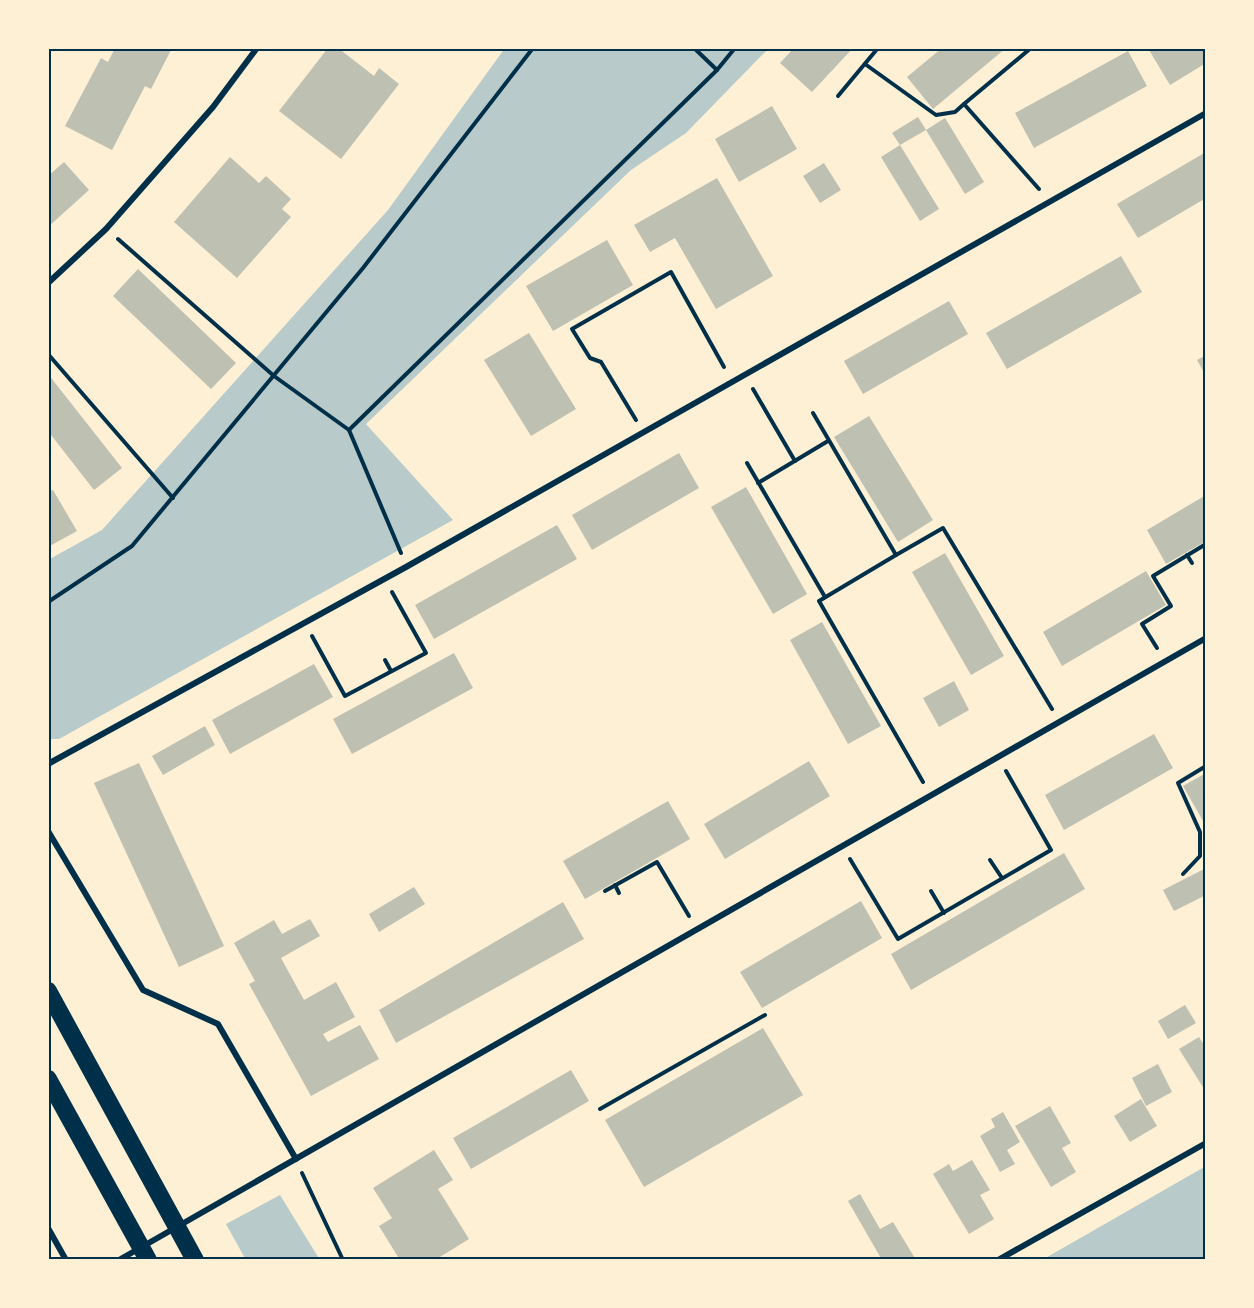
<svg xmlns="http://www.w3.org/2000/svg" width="1254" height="1308" viewBox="0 0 1254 1308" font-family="Inter,sans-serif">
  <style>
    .green { fill: #b9caca }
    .building { fill: #bec0b2 }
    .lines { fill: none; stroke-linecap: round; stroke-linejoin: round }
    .path { stroke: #003049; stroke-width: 4 }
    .minor { stroke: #003049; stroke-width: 6 }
    .motorway { stroke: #003049; stroke-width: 18 }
    .neatline { fill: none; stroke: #003049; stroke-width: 2 }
  </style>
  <rect width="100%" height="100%" fill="#fdf0d5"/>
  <g class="green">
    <path d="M505 48H769L686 133 631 170 366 424 453 520 59 739H48V560L102 530 388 210Z"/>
    <path d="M1206 1166V1260H1042Z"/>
    <path d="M280 1195 320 1260H246L226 1224Z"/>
  </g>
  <g class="building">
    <path d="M115 48H172L151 89 145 86 112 150 65 126 101 58 108 62Z"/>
    <path d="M328 48H338L374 76 379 68 399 84 341 159 279 111Z"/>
    <path d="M794 48H853L812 92 780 63Z"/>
    <path d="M942 48H1006L933 109 907 77Z"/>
    <path d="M1151 48H1206V63L1170 85 1149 50Z"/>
    <path d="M1128 51 1147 86 1034 148 1015 113Z"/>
    <path d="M772 106 797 149 739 182 715 139Z"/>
    <path d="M918 117 926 130 900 145 892 133Z"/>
    <path d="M945 118 984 182 965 194 926 130Z"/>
    <path d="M900 145 939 209 920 221 881 157Z"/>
    <path d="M1206 152V198L1138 238 1117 204Z"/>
    <path d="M230 157 259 183 266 176 291 199 282 209 291 217 237 278 174 222Z"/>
    <path d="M64 162 89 190 48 227V176Z"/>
    <path d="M824 163 841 190 820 203 803 176Z"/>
    <path d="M717 178 773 276 716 309 675 238 650 252 634 225Z"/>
    <path d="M607 240 633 285 553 331 526 286Z"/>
    <path d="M1121 256 1142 292 1007 369 986 333Z"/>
    <path d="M138 269 236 363 211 389 113 296Z"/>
    <path d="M949 301 968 334 863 394 844 361Z"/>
    <path d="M529 333 576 409 531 436 484 360Z"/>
    <path d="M1206 355V376L1197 360Z"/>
    <path d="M48 374 122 468 94 490 48 431Z"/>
    <path d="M869 416 933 520 898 542 834 437Z"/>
    <path d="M679 453 699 488 592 550 572 515Z"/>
    <path d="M746 487 807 594 773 614 711 507Z"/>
    <path d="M53 490 77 531 48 547V492Z"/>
    <path d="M1206 495V541L1166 564 1147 530Z"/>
    <path d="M557 525 577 559 434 639 415 605Z"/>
    <path d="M945 553 1004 656 971 675 912 572Z"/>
    <path d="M1146 571 1166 605 1062 666 1043 632Z"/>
    <path d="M822 622 881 726 848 744 790 640Z"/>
    <path d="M454 653 473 688 352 754 333 719Z"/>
    <path d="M314 664 333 697 230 754 212 720Z"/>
    <path d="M954 681 969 710 939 727 923 698Z"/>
    <path d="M205 726 215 745 163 775 152 756Z"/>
    <path d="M1154 734 1173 768 1064 830 1045 795Z"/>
    <path d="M809 761 830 796 725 859 704 824Z"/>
    <path d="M139 763 224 946 179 967 94 783Z"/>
    <path d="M1206 773V819L1203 821 1183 786Z"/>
    <path d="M668 801 690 839 585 899 563 861Z"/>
    <path d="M1064 853 1085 889 911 990 891 954Z"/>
    <path d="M1206 868V895L1174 911 1163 890Z"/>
    <path d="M414 887 425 904 379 932 369 914Z"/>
    <path d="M861 901 882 938 762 1008 740 972Z"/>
    <path d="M563 902 584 939 396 1043 379 1010Z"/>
    <path d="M310 919 320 936 281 958 304 1000 336 982 355 1017 323 1034 328 1042 360 1025 379 1059 311 1096 249 984 255 981 234 943 274 920 282 934Z"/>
    <path d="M1185 1005 1196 1023 1168 1039 1158 1021Z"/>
    <path d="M763 1028 803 1095 644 1187 605 1120Z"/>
    <path d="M1199 1037 1206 1048V1092L1179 1049Z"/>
    <path d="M1158 1064 1172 1092 1146 1106 1132 1078Z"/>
    <path d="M571 1070 589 1101 471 1169 453 1138Z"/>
    <path d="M1141 1099 1157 1126 1130 1142 1114 1116Z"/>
    <path d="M1050 1106 1071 1143 1062 1148 1076 1172 1051 1187 1015 1126Z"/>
    <path d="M1003 1112 1020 1142 1007 1150 1015 1164 1000 1172 980 1136 995 1127 991 1119Z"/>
    <path d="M434 1150 453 1180 438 1189 469 1239 435 1260H400L379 1226 392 1218 373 1188Z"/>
    <path d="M972 1160 990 1190 980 1195 994 1219 969 1234 933 1174 949 1164 953 1171Z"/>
    <path d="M860 1194 880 1229 893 1222 916 1260H882L848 1201Z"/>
  </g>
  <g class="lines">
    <g class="path">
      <path d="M694 48 717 70"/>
      <path d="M865 64 936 115 955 112 964 104 1039 189"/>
      <path d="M838 96 878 48"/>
      <path d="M964 104 1031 48"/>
      <path d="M118 239 274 376 349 430 401 553"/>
      <path d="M48 354 173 498"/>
      <path d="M753 389 795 461"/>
      <path d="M813 413 896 555 943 528 1052 709"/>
      <path d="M636 420 601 362 590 358 572 329 671 272 724 367"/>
      <path d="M349 430 717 70 735 48"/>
      <path d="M747 463 825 597"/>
      <path d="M758 483 828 441"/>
      <path d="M896 555 819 601 923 782"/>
      <path d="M1187 555 1192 563"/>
      <path d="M48 602 132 546 363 268 533 48"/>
      <path d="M312 636 345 696 426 653 392 592"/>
      <path d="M1157 648 1142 624 1171 606 1153 576 1206 544"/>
      <path d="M385 660 391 671"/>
      <path d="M850 859 898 939 1051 850 1006 771"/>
      <path d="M990 860 1002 878"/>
      <path d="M1183 874 1200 856V832L1178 783 1206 766"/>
      <path d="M615 885 619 893"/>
      <path d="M605 891 657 862 689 916"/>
      <path d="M931 891 944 913"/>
      <path d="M600 1109 765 1015"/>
      <path d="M302 1173 343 1260"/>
    </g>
    <g class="minor">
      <path d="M48 283 106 229 213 107 257 48"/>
      <path d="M48 764 406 567 1206 113"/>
      <path d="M48 831 143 990 218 1024 296 1159"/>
      <path d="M48 1228 66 1260"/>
      <path d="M119 1260 1206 638"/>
      <path d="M998 1260 1206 1143"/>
    </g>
    <g class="motorway">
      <path d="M48 991 195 1260"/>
      <path d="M48 1079 148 1260"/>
    </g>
  </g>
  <rect width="1254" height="1308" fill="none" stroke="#fdf0d5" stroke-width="99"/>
  <rect x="50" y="50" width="1154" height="1208" class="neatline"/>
</svg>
